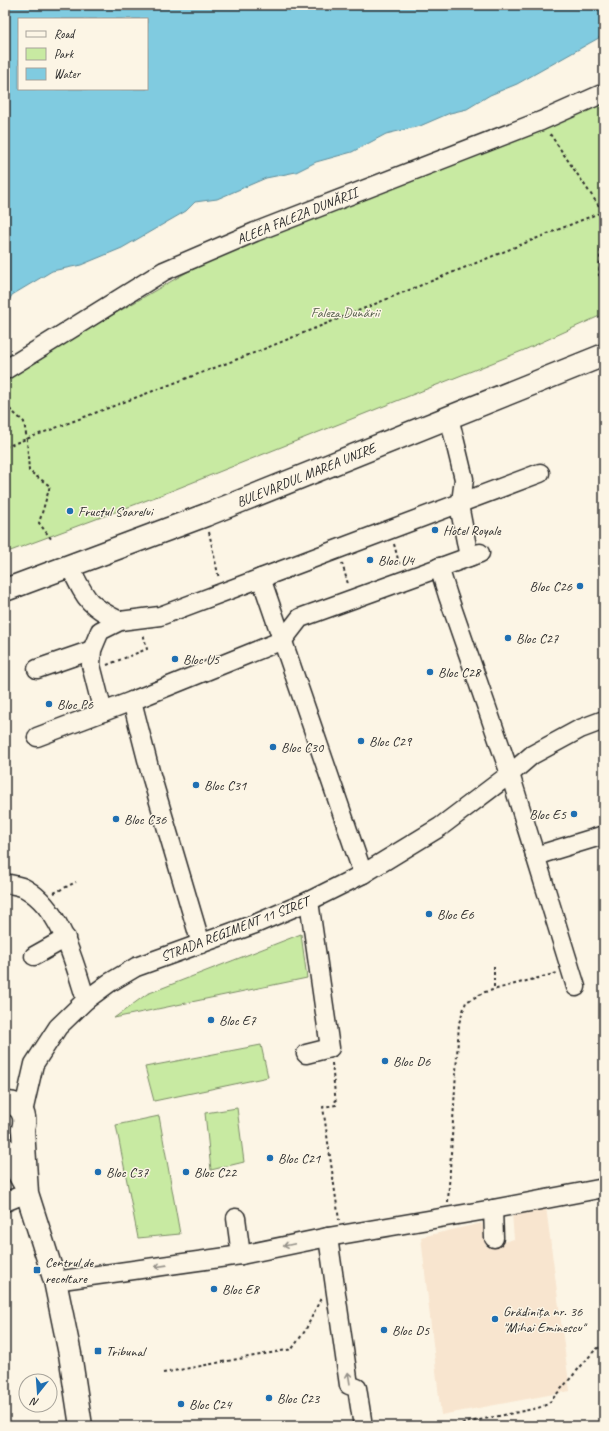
<svg xmlns="http://www.w3.org/2000/svg" width="609" height="1431" viewBox="0 0 609 1431" font-family="Caveat,sans-serif">
  <style>
    .built { fill: #f8e5cf }
    .green { fill: #c8eaa2; stroke: #7a8a66 }
    .water { fill: #80cbe0; stroke: #5e8b98; fill-rule: evenodd }
    .lines { fill: none; stroke-linecap: round; stroke-linejoin: round }
    .minor-casing { stroke: #2b2b2b; stroke-width: 21 }
    .major-casing { stroke: #2b2b2b; stroke-width: 25 }
    .path { stroke: #2b2b2b; stroke-width: 2; stroke-dasharray: 3 3; stroke-linecap: butt }
    .minor { stroke: #fcf5e5; stroke-width: 18 }
    .major { stroke: #fcf5e5; stroke-width: 22 }
    .oneway { stroke: #949088 }
    .poi-dot { fill: #1f6fb2; stroke: #fcf5e5; stroke-width: 1.5 }
    .labels { text-anchor: middle; dominant-baseline: central; stroke-width: 3; stroke-linejoin: round; paint-order: stroke }
    .street-label { font-size: 14px; fill: #2b2b2b; stroke: #fcf5e5 }
    .park-label { font-size: 14px; fill: #525b49; stroke: #fcf5e5 }
    .poi-label { font-size: 14px; fill: #2b2b2b; stroke: #fcf5e5; text-anchor: start }
  </style>
  <rect width="100%" height="100%" fill="#fcf5e5"/>
  <filter id="ink" filterUnits="userSpaceOnUse"><feTurbulence type="fractalNoise" baseFrequency=".025" numOctaves="2"/><feDisplacementMap in="SourceGraphic" scale="8" xChannelSelector="R" yChannelSelector="G"/><feConvolveMatrix kernelMatrix="1 2 1 2 8 2 1 2 1" color-interpolation-filters="sRGB"/></filter>
  <g filter="url(#ink)">
    <path class="built" d="M546 1207 570 1391 441 1415 421 1237 482 1223 486 1247 514 1239 512 1214Z"/>
    <g class="green">
      <path d="M604 102V314L522 351 166 493 5 553V377L189 271 287 227Z"/>
      <path d="M301 934 307 978 114 1018 147 994Z"/>
      <path d="M261 1045 268 1077 154 1101 145 1067Z"/>
      <path d="M237 1108 244 1162 211 1170 205 1113Z"/>
      <path d="M159 1116 180 1234 138 1238 116 1125Z"/>
    </g>
    <path class="water" d="M5 5H604V35L517 84 490 95 467 109 450 113 420 126 386 134 352 152 316 162 296 172 266 178 217 199 195 202 186 211 122 248 81 265 52 271 12 295 5 308ZM19 19H147V89H19Z"/>
    <g class="lines">
      <g class="minor-casing">
        <g id="minor">
          <path d="M5 370 164 271 255 232 541 121 604 93"/>
          <path d="M449 417 464 479 460 510 469 557"/>
          <path d="M70 567C86 599 87 605 120 621"/>
          <path d="M439 567 448 596 510 774 576 987"/>
          <path d="M261 578 363 874"/>
          <path d="M37 669 92 650"/>
          <path d="M132 701 283 640 300 618 480 553"/>
          <path d="M37 737 103 712"/>
          <path d="M535 856 604 835"/>
          <path d="M5 883C11 885 20 885 26 889 62 910 74 963 86 1000"/>
          <path d="M201 944 151 775 132 701 103 712 91 665 92 650 100 631 120 621 160 616 540 473"/>
          <path d="M34 956 66 938"/>
          <path d="M306 1054 330 1048 309 901"/>
          <path d="M23 1112 34 1064 58 1027 86 1000 109 983 136 967 255 924 309 901 363 874 440 827 510 774 532 755 580 729 604 720"/>
          <path d="M5 1202 27 1193"/>
          <path d="M493 1209 604 1188"/>
          <path d="M236 1218 241 1255"/>
          <path d="M328 1237 349 1385 357 1388 363 1426"/>
          <path d="M55 1281 241 1255 328 1237 493 1209 494 1238"/>
        </g>
      </g>
      <g class="major-casing">
        <g id="major">
          <path d="M5 590 206 515 604 355"/>
          <path d="M5 1103C21 1102 27 1116 23 1129L27 1193 55 1281 70 1354 81 1426"/>
          <path d="M5 1149 24 1183"/>
        </g>
      </g>
      <g class="path">
        <path d="M550 134 603 212 599 275 604 279"/>
        <path d="M5 405 24 422 27 440 29 471 50 486 39 523 52 540"/>
        <path d="M5 447 259 351 604 211"/>
        <path d="M209 532 219 579"/>
        <path d="M394 544 400 567"/>
        <path d="M342 563 348 584"/>
        <path d="M107 665 147 649 143 633"/>
        <path d="M54 893 76 882"/>
        <path d="M494 966V990"/>
        <path d="M332 1063 336 1105 323 1107 339 1220"/>
        <path d="M448 1202 459 1023 466 1002 485 992 557 973"/>
        <path d="M163 1373 292 1349 305 1331 321 1298"/>
        <path d="M450 1426 538 1408 548 1404 595 1350 604 1344"/>
      </g>
      <use href="#minor" class="minor"/>
      <use href="#major" class="major"/>
    </g>
    <defs><path id="oneway-shaft" d="M-6 0H5M1.5-3L5.5 0L1.5 3" fill="none" stroke-width="1.6" stroke-linecap="round" stroke-linejoin="round"/></defs>
    <g class="oneway">
      <use href="#oneway-shaft" transform="translate(289 1245) rotate(168)"/>
      <use href="#oneway-shaft" transform="translate(161 1266) rotate(172)"/>
      <use href="#oneway-shaft" transform="translate(349 1378) rotate(-99)"/>
    </g>
  </g>
  <g class="poi-dot">
    <circle cx="70" cy="511" r="4"/>
    <circle cx="435" cy="530" r="4"/>
    <circle cx="370" cy="560" r="4"/>
    <circle cx="580" cy="586" r="4"/>
    <circle cx="508" cy="638" r="4"/>
    <circle cx="175" cy="659" r="4"/>
    <circle cx="430" cy="672" r="4"/>
    <circle cx="49" cy="704" r="4"/>
    <circle cx="361" cy="741" r="4"/>
    <circle cx="273" cy="747" r="4"/>
    <circle cx="196" cy="785" r="4"/>
    <circle cx="574" cy="814" r="4"/>
    <circle cx="116" cy="819" r="4"/>
    <circle cx="429" cy="914" r="4"/>
    <circle cx="211" cy="1020" r="4"/>
    <circle cx="385" cy="1061" r="4"/>
    <circle cx="270" cy="1158" r="4"/>
    <circle cx="98" cy="1172" r="4"/>
    <circle cx="186" cy="1172" r="4"/>
    <rect x="33" y="1266" width="8" height="8" rx="2"/>
    <circle cx="214" cy="1289" r="4"/>
    <circle cx="495" cy="1319" r="4"/>
    <circle cx="384" cy="1330" r="4"/>
    <rect x="94" y="1347" width="8" height="8" rx="2"/>
    <circle cx="269" cy="1398" r="4"/>
    <circle cx="181" cy="1404" r="4"/>
  </g>
  <g class="labels">
    <g class="street-label">
      <text transform="translate(297 216) rotate(-22)">ALEEA FALEZA DUNĂRII</text>
      <text transform="translate(306 475) rotate(-22)">BULEVARDUL MAREA UNIRE</text>
      <text transform="translate(235 929) rotate(-21)">STRADA REGIMENT 11 SIRET</text>
    </g>
    <g class="park-label">
      <text x="345" y="312">Faleza Dunării</text>
    </g>
    <g class="poi-label">
      <text x="78" y="511">Fructul Soarelui</text>
      <text x="443" y="530">Hotel Royale</text>
      <text x="378" y="560">Bloc U4</text>
      <text x="572" y="586" text-anchor="end">Bloc C26</text>
      <text x="516" y="638">Bloc C27</text>
      <text x="183" y="659">Bloc U5</text>
      <text x="438" y="672">Bloc C28</text>
      <text x="57" y="704">Bloc P6</text>
      <text x="369" y="741">Bloc C29</text>
      <text x="281" y="747">Bloc C30</text>
      <text x="204" y="785">Bloc C31</text>
      <text x="566" y="814" text-anchor="end">Bloc E5</text>
      <text x="124" y="819">Bloc C36</text>
      <text x="437" y="914">Bloc E6</text>
      <text x="219" y="1020">Bloc E7</text>
      <text x="393" y="1061">Bloc D6</text>
      <text x="278" y="1158">Bloc C21</text>
      <text x="106" y="1172">Bloc C37</text>
      <text x="194" y="1172">Bloc C22</text>
      <text x="45" y="1262">Centrul de<tspan x="45" dy="16">recoltare</tspan></text>
      <text x="222" y="1289">Bloc E8</text>
      <text x="503" y="1311">Grădinița nr. 36<tspan x="503" dy="16">"Mihai Eminescu"</tspan></text>
      <text x="392" y="1330">Bloc D5</text>
      <text x="106" y="1351">Tribunal</text>
      <text x="277" y="1398">Bloc C23</text>
      <text x="189" y="1404">Bloc C24</text>
    </g>
  </g>
  <rect width="609" height="1431" fill="none" stroke="#fcf5e5" stroke-width="20"/>
  <rect x="10" y="10" width="589" height="1411" fill="none" stroke="#2b2b2b" stroke-width="1.5" filter="url(#ink)"/>
  <rect x="18" y="18" width="130" height="72" fill="#fcf5e5" stroke="#a8a49b"/>
  <rect x="26" y="31" width="20" height="6" fill="#fcf5e5" stroke="#a8a49b"/>
  <text x="54" y="38" font-size="12" fill="#2b2b2b">Road</text>
  <rect x="26" y="48" width="20" height="12" fill="#c8eaa2" stroke="#a8a49b"/>
  <text x="54" y="58" font-size="12" fill="#2b2b2b">Park</text>
  <rect x="26" y="68" width="20" height="12" fill="#80cbe0" stroke="#a8a49b"/>
  <text x="54" y="78" font-size="12" fill="#2b2b2b">Water</text>
  <g transform="translate(38 1393) rotate(197)"><circle r="19" fill="#fcf5e5" stroke="#a8a49b"/>
  <path d="M0-3L7 15L0 10L-7 15Z" fill="#1f6fb2"/>
  <text y="-6" font-size="11" font-weight="bold" text-anchor="middle" fill="#2b2b2b">N</text>
  </g>
</svg>
